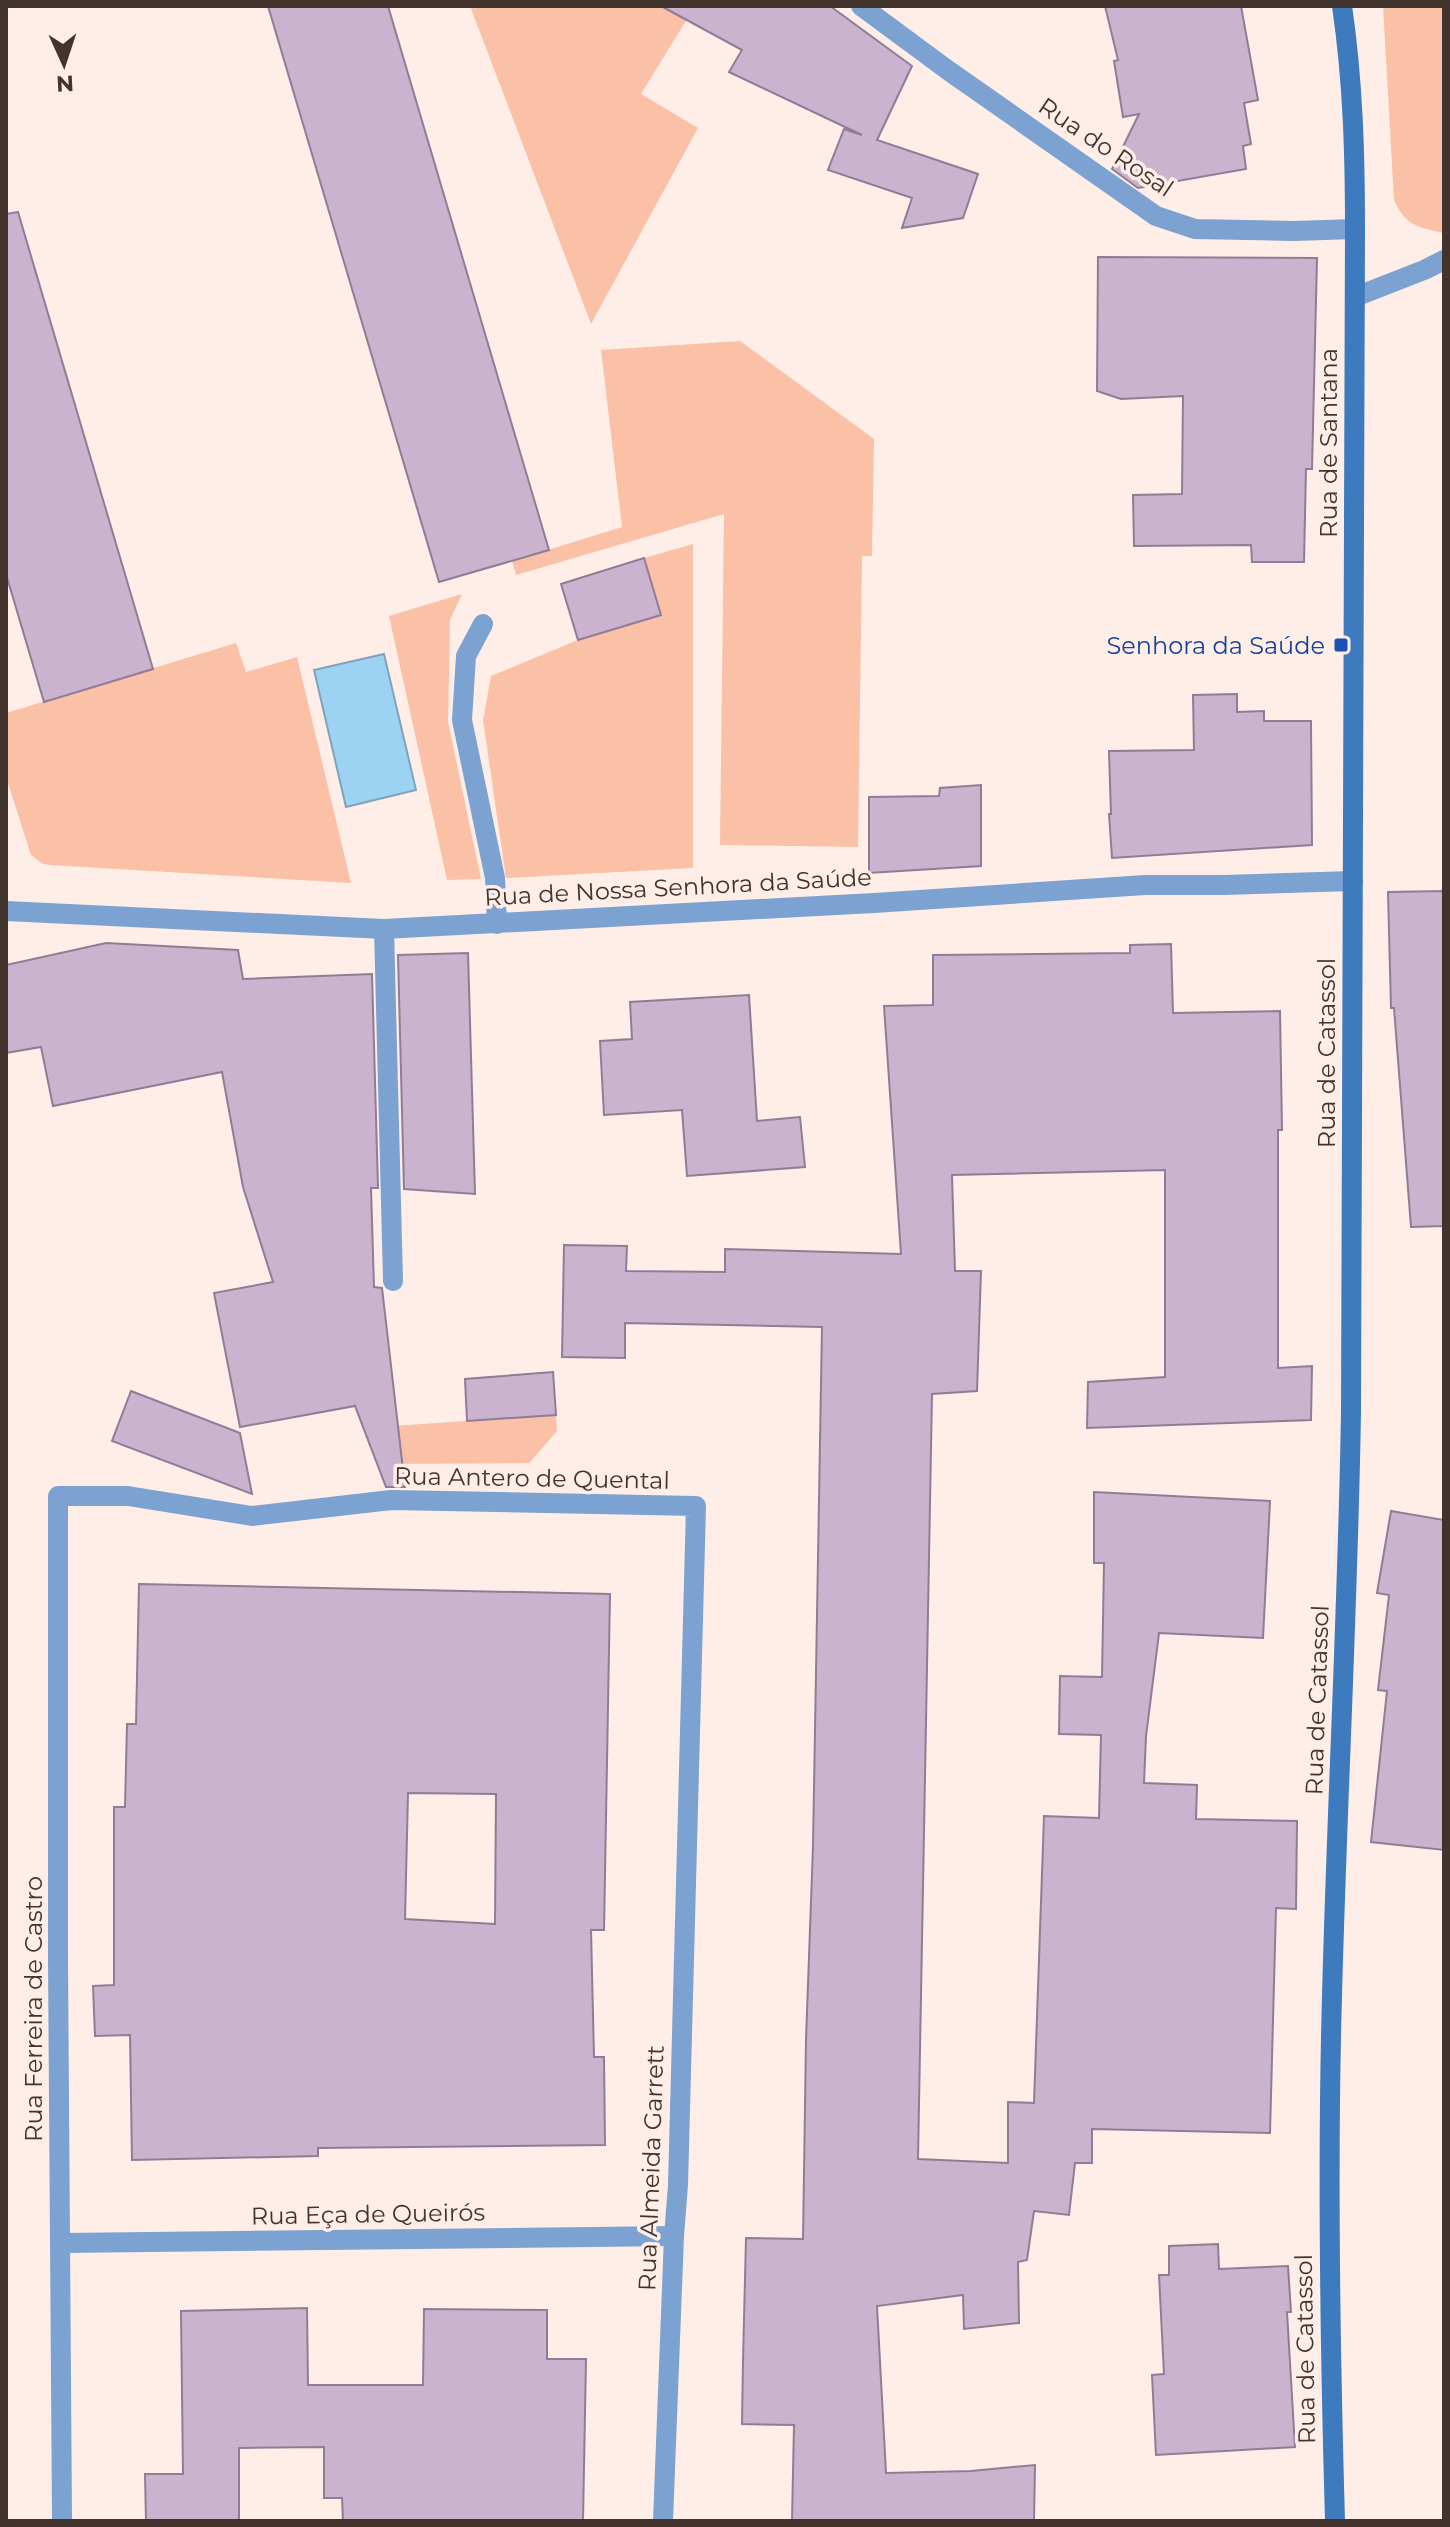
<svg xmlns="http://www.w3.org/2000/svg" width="1450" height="2527" viewBox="0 0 1450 2527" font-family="Montserrat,sans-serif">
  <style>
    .green { fill: #fac1a6 }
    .water { fill: #9cd2f2; stroke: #81a3b7; stroke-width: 2 }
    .building { fill: #cbb3d0; stroke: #917b96; stroke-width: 2; fill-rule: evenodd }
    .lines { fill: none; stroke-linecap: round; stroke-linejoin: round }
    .lane { stroke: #7ca2d1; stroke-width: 20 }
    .street { stroke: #7ca2d1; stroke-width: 20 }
    .secondary { stroke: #3e7abe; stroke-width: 20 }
    .transit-dot { fill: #1a4fb4; stroke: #feeee7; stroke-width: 3 }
    .labels { text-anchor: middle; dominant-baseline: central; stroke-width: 7; stroke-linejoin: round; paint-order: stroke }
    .street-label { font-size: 24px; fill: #42342d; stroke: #feeee7 }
    .transit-label { font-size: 24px; fill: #164399; stroke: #feeee7; text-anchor: end }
  </style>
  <rect width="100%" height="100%" fill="#feeee7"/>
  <g class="green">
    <path d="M470 6H695L641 94 698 128 591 324Z"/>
    <path d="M1383 6H1444V233C1417 227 1406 226 1394 200Z"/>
    <path d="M740 341 874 439 872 556H862L858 847 720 845 724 514 516 575 512 561 622 527 601 350Z"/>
    <path d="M693 544V868L506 878 483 720 491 676 578 640 661 615 644 558Z"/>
    <path d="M462 594 450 620 448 722 481 879 447 880 389 616Z"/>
    <path d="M236 643 246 672 297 657 351 883 50 865 43 864 31 855 6 777V713Z"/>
    <path d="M556 1415 557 1431 529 1463 377 1464 363 1428Z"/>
  </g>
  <path class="water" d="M384 654 416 790 346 807 314 670Z"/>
  <g class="building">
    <path d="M268 6H388L549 550 439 582Z"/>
    <path d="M661 6H830L912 66 877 140 978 174 963 218 902 228 912 198 828 170 844 129 862 135 729 72 742 50Z"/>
    <path d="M1105 6H1241L1258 100 1244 103 1251 144 1243 146 1246 169 1138 188 1112 169 1139 114 1123 117 1114 61 1118 60Z"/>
    <path d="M18 212 153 669 44 702 6 574V214Z"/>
    <path d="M1098 257 1317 258 1312 469H1306L1304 562H1252L1251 545 1134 546 1133 495 1182 494 1183 396 1121 399 1097 391Z"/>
    <path d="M644 558 661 615 578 640 561 584Z"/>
    <path d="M1237 694V712L1264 711V721H1311L1312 845 1112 858 1109 814H1111L1109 751 1194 750 1193 695Z"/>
    <path d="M981 785V866L869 873V797L939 796 940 788Z"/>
    <path d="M1444 891V1226L1411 1227 1394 1008H1391L1388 892Z"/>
    <path d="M106 943 238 950 243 979 372 974 378 1188H371L374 1287 382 1288 405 1487H386L355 1406 240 1427 214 1293 273 1282 243 1187 222 1072 53 1106 41 1047 6 1053V965Z"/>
    <path d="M1171 944 1173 1013 1280 1011 1282 1130H1278V1368L1312 1366 1311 1420 1087 1428 1088 1382 1165 1377V1170L952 1175 955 1271H981L977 1391 932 1394 918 2159 1008 2163V2102L1034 2103 1044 1816 1099 1818 1101 1735 1059 1734 1060 1676 1102 1677 1104 1563H1094V1492L1270 1501 1263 1638 1159 1633 1146 1736 1144 1783 1197 1785 1196 1819 1297 1821 1296 1909 1276 1908 1270 2133 1092 2129V2163H1075L1069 2215 1034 2211 1027 2260 1018 2262 1019 2323 964 2329 963 2295 877 2306 886 2473 971 2471 1035 2465 1034 2521H792L794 2425 742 2424 743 2361 746 2238 803 2239 806 2040 813 1846 822 1327 625 1323V1358L562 1357 564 1245 627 1246 626 1271 725 1272V1249L901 1254 884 1006 933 1005V955L1130 953V945Z"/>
    <path d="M468 953 475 1194 404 1189 398 955Z"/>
    <path d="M749 995 757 1121 800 1117 805 1167 687 1176 682 1110 604 1115 600 1041 632 1039 630 1002Z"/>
    <path d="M553 1372 556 1415 467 1421 465 1379Z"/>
    <path d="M131 1391 240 1433 252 1494 112 1441Z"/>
    <path d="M1391 1511 1444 1520V1850L1371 1842 1387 1691 1378 1690 1389 1595 1377 1593Z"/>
    <path d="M139 1584 610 1594 604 1930H591L594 2057H604L605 2145 318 2148V2156L132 2160 130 2035 95 2036 93 1986 114 1985V1807H125L127 1724H136ZM408 1793 496 1794 495 1924 405 1919Z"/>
    <path d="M1218 2244 1219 2269 1288 2266 1291 2312H1287L1295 2447 1156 2455 1152 2375 1164 2374 1159 2275H1169V2246Z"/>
    <path d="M307 2308 308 2385H423L424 2309 547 2310V2359H586L583 2521H343L342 2498H324V2447L239 2448V2521H146L145 2474H183L181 2311Z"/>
  </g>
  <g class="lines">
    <g class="lane">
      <path d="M483 624 466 656 462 720 495 878 497 924"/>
      <path d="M384 929 393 1281"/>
    </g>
    <g class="street">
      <path d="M861 6 949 71 1156 216 1195 229 1294 231 1355 229"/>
      <path d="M1355 297 1424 270 1444 260"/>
      <path d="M6 911 384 929 874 903 1145 885H1224L1353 881"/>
      <path d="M62 2243 674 2236"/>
      <path d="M62 2521 58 1959V1496H128L252 1516 391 1500 696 1506 678 2185 674 2236 663 2521"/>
    </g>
    <path class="secondary" d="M1335 2521C1330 2346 1327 2171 1332 1996 1337 1801 1348 1606 1351 1411L1355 229C1355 154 1353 81 1342 6"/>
  </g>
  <rect class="transit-dot" x="1333" y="637" width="16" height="16" rx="4"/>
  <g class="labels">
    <g class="street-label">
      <text transform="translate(1106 147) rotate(34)">Rua do Rosal</text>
      <text transform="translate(1328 443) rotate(-90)">Rua de Santana</text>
      <text transform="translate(678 887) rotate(-3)">Rua de Nossa Senhora da Saúde</text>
      <text transform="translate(1326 1053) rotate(-90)">Rua de Catassol</text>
      <text transform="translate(532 1478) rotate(1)">Rua Antero de Quental</text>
      <text transform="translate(1317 1700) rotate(-88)">Rua de Catassol</text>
      <text transform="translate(33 2009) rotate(-90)">Rua Ferreira de Castro</text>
      <text transform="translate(651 2168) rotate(-88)">Rua Almeida Garrett</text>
      <text transform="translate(368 2214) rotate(-1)">Rua Eça de Queirós</text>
      <text transform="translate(1305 2349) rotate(-91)">Rua de Catassol</text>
    </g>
    <g class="transit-label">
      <text x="1325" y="645">Senhora da Saúde</text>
    </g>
  </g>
  <rect width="1450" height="2527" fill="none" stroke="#42342d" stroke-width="16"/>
  <g transform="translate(64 64) rotate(177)" stroke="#feeee7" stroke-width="6" paint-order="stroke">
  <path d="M0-6L14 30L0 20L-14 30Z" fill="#42342d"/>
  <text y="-12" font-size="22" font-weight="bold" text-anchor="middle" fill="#42342d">N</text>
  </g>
</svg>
